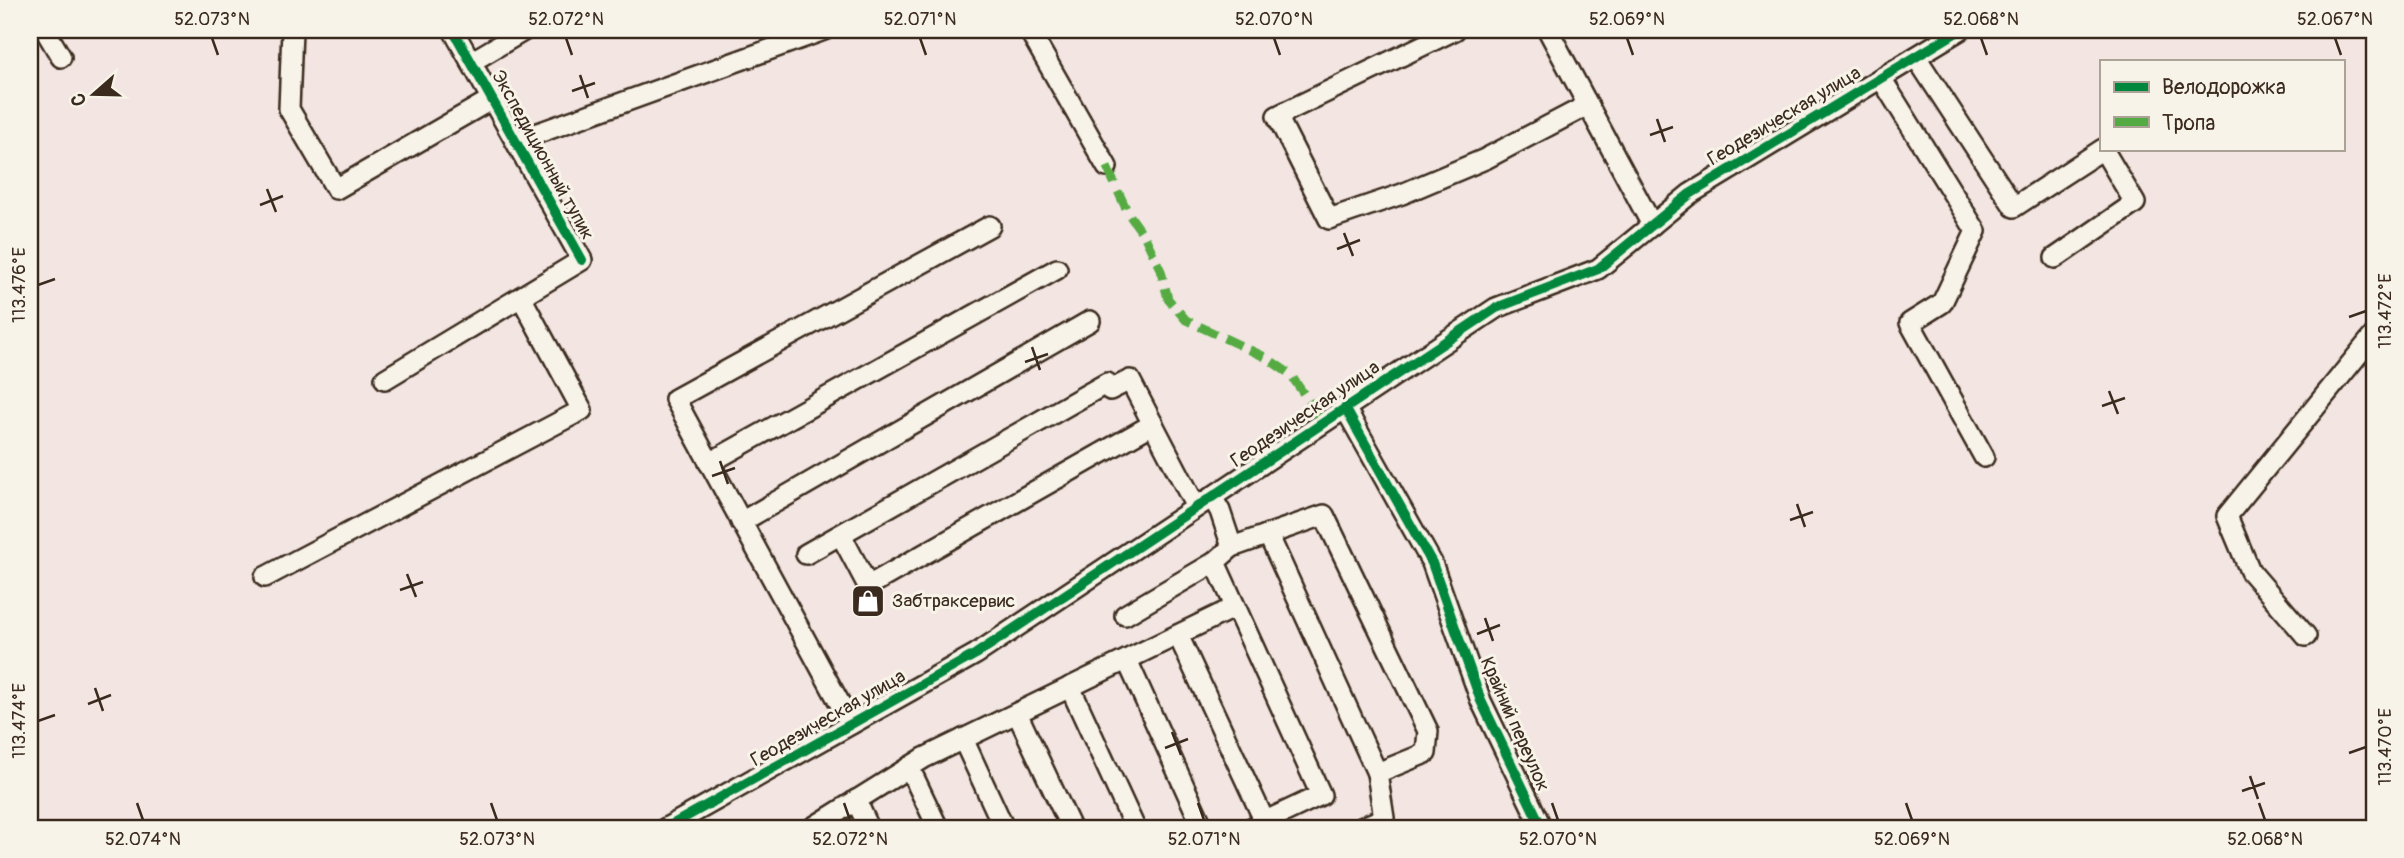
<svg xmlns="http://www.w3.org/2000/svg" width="2404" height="858" viewBox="0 0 2404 858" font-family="Pangolin,sans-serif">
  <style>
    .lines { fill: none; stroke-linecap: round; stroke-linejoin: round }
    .minor-casing { stroke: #3b2a1e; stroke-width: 24 }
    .minor { stroke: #f7f3e8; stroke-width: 19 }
    .quiet { stroke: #55ab43; stroke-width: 9; stroke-dasharray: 18 9; stroke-linecap: butt }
    .cycleway-casing { stroke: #f7f3e8; stroke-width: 15 }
    .cycleway { stroke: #00873e; stroke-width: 10 }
    .ticks { fill: none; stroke: #3b2a1e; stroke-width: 2.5 }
    .labels { text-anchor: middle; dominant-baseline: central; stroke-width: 6; stroke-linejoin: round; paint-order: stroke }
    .street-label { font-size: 19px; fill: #3b2a1e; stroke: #f7f3e8 }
    .poi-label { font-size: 19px; fill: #3b2a1e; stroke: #f7f3e8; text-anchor: start }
    .neatline { fill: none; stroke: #3b2a1e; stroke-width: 2.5 }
    .ticks-label { font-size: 18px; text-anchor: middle; fill: #3b2a1e }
  </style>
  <rect width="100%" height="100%" fill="#f2e5e2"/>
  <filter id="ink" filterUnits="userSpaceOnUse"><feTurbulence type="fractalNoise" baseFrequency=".0143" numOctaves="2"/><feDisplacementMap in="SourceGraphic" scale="14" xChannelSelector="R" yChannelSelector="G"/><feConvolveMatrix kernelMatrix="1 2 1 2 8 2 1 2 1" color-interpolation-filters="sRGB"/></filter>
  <g filter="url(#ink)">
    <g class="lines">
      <g class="minor-casing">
        <g id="minor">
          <path d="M45 30 61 57"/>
          <path d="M292 30 289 109 336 189 492 99"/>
          <path d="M1029 30 1107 167"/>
          <path d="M1455 30 1277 116 1329 219 1402 194 1485 159 1588 105"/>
          <path d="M1548 30 1652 225"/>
          <path d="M1916 57 2014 207 2103 149 2135 203 2055 258"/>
          <path d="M471 62 525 30"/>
          <path d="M1881 78 1976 231 1942 303 1910 323 1984 457"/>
          <path d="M516 141 824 30"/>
          <path d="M385 379 582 260 453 30"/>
          <path d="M1345 408 1432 563 1481 701 1542 828"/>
          <path d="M709 463 1057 269"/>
          <path d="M1212 497 1220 511 1232 547 1215 562 1321 795 1251 828"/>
          <path d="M741 522 1090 321"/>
          <path d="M1268 534 1377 773"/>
          <path d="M841 535 868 586 1153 424"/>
          <path d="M1232 547 1324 515 1428 731 1426 753 1377 773 1384 818 1361 828"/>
          <path d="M806 554 1107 383 1110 390 1130 380 1196 507"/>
          <path d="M265 577 582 410 521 297"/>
          <path d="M1125 615 1215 562"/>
          <path d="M1178 635 1265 822"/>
          <path d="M2306 636 2250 571 2227 516 2374 335"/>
          <path d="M1127 660 1203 828"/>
          <path d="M1070 687 1135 828"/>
          <path d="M1017 713 1071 828"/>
          <path d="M851 724 675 399 990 226"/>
          <path d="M963 739 1004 828"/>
          <path d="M909 767 938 828"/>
          <path d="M856 800 869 828"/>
          <path d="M666 828 976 654 1496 308 1598 269 1690 194 1960 30"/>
          <path d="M812 828 924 758 1235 607"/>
        </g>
      </g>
      <use href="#minor" class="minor"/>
      <path class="quiet" d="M1107 167 1128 213 1145 237 1161 271 1168 299 1186 320 1267 358 1290 374 1324 423"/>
      <g class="cycleway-casing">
        <g id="cycleway">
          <path d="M453 30 582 260"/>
          <path d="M1345 408 1432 563 1481 701 1542 828"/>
          <path d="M666 828 976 654 1496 308 1598 269 1690 194 1960 30"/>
        </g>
      </g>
      <use href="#cycleway" class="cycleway"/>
    </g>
  </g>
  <path class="ticks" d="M212 38 218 55M566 38 572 55M920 38 926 55M1274 38 1280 55M1627 38 1633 55M1981 38 1987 55M2335 38 2341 55M580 75 588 98M572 91 595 83M1657 119 1665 142M1650 135 1673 127M267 189 276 212M260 205 283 196M1344 233 1353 256M1337 249 1360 240M38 285 55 279M2349 317 2366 311M1032 347 1040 370M1025 362 1048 354M2109 391 2118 414M2102 406 2125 398M720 461 728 484M712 476 735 468M1797 504 1805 527M1790 520 1813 512M407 574 416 597M400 590 423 582M1485 618 1493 641M1477 634 1500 625M95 688 103 711M88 704 111 695M38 721 55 715M1172 732 1181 755M1165 748 1188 739M2349 753 2366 747M2250 776 2258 799M2242 791 2265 783M137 803 143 820M491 803 497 820M844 803 850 820M1198 803 1204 820M1552 803 1558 820M1906 803 1912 820M2259 803 2265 820"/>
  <defs>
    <g id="shop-square" transform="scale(1.75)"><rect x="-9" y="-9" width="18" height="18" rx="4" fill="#3b2a1e" stroke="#f7f3e8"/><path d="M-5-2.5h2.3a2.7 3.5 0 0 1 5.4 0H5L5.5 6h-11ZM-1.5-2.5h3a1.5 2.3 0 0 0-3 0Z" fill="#fff"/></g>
  </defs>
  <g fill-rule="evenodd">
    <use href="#shop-square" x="868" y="601"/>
  </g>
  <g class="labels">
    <g class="street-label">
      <text transform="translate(1784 116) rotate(-31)">Геодезическая улица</text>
      <text transform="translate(543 155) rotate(61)">Экспедиционный тупик</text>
      <text transform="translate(1305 414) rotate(-34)">Геодезическая улица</text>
      <text transform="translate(828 718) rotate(-30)">Геодезическая улица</text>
      <text transform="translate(1515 724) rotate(66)">Крайний переулок</text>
    </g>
    <g class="poi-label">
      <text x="892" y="601">Забтраксервис</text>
    </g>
  </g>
  <rect width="2404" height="858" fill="none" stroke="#f7f3e8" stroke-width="77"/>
  <rect x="2100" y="60" width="245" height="91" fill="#f7f3e8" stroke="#aca397" stroke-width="2"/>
  <rect x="2114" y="82" width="35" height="10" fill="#00873e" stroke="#aca397" stroke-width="2"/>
  <text x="2162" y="94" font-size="21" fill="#3b2a1e">Велодорожка</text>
  <rect x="2114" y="117" width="35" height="10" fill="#55ab43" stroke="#aca397" stroke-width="2"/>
  <text x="2162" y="130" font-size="21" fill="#3b2a1e">Тропа</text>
  <g transform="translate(94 94) rotate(250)" stroke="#f7f3e8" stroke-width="5" paint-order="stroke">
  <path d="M0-5L12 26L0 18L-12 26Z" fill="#3b2a1e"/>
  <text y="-10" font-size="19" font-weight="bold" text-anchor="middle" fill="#3b2a1e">С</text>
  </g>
  <rect x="38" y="38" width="2328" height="782" class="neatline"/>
  <g class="ticks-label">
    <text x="212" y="25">52.073°N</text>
    <text x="566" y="25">52.072°N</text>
    <text x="920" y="25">52.071°N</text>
    <text x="1274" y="25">52.070°N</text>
    <text x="1627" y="25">52.069°N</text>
    <text x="1981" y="25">52.068°N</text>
    <text x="2335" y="25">52.067°N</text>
    <text transform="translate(19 285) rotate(-90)" y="6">113.476°E</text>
    <text transform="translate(2385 311) rotate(-90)" y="6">113.472°E</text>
    <text transform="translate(19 721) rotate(-90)" y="6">113.474°E</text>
    <text transform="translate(2385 747) rotate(-90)" y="6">113.470°E</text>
    <text x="143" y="845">52.074°N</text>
    <text x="497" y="845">52.073°N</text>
    <text x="850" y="845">52.072°N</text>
    <text x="1204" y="845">52.071°N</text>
    <text x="1558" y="845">52.070°N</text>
    <text x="1912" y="845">52.069°N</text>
    <text x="2265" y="845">52.068°N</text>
  </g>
</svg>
